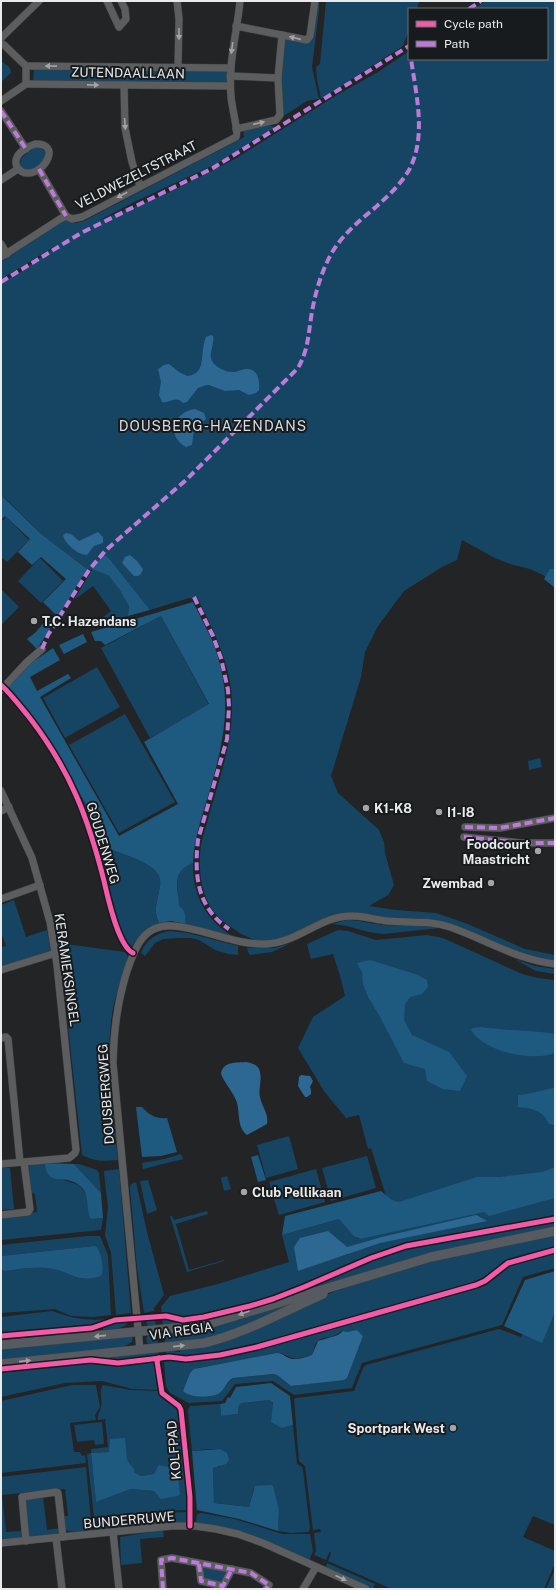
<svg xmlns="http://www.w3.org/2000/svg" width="556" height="1590" viewBox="0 0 556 1590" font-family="'Public Sans',sans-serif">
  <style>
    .green { fill: #164563; fill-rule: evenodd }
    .forest { fill: #1e5a7f }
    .water { fill: #2c6891 }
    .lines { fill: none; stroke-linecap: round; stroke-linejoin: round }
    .minor-casing { stroke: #404143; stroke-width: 8 }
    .major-casing { stroke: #404143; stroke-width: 10 }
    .minor { stroke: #5c5d5e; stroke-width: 7 }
    .major { stroke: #555b61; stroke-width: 9 }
    .quiet { stroke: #bd7bd9; stroke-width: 4; stroke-dasharray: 8 4; stroke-linecap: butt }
    .cycleway-casing { stroke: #171b1d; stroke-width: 8 }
    .cycleway { stroke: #f35aa7; stroke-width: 5 }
    .oneway { fill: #a2a4a5 }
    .oneway2 { fill: #9ea2a6 }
    .poi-dot { fill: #a3a5a7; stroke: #171b1d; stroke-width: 1.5 }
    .labels { text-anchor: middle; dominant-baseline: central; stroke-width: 4; stroke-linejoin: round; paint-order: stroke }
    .street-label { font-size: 13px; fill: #e8eaec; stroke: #171b1d }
    .poi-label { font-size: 13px; font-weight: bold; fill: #e8eaec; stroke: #171b1d; text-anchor: start }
    .neighbourhood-label { font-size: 14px; letter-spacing: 1px; fill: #d8dde1; stroke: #171b1d }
  </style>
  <rect width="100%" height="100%" fill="#222426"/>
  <g class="green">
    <path d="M316 1H319V10L312 67 319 99 307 101 282 117 280 90 282 39 305 43 308 42Z"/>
    <path d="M326 1H417L419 2 417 9H409V30L403 46 321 99 317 79 316 67 320 64Z"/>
    <path d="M486 1H554L555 4V584L543 575 530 569 510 564 495 558 462 540 457 560 442 567 404 591 378 626 365 652 361 677 331 776 338 793 379 830 384 842 385 853 394 885 388 895 369 906 396 910 436 913 468 924 525 949 555 955V961L524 956 445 923 426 919 386 918 359 913 280 940 257 941 239 933H240C231 927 221 921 214 912 200 895 198 865 201 845 203 835 207 825 209 815 219 781 231 747 232 712 234 671 216 635 198 599L189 598 150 610 108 557 104 555 108 575 119 589 129 606 128 616 93 625 111 611 93 586 74 600 92 570 87 569 40 533 4 497 1 499V282L21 272 57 245 1 279V262L64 220 76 223 84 221 237 141 244 137 243 130 266 125 276 127 214 165 134 202 98 221 166 194 235 159 337 95 378 72 409 51V59H547V9H474Z"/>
    <path d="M2 62C7 65 11 67 11 73L1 82V63Z"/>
    <path d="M34 68 225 70 227 72 228 84 33 82Z"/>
    <path d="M35 147H37L44 150 46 155C43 164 33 172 23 169L20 165 21 158Z"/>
    <path d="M6 517 29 540 7 562 1 557V522Z"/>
    <path d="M40 558 63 581 41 603 18 581Z"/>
    <path d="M1 589 19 607 1 625Z"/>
    <path d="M161 616 209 705 150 738 101 648Z"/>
    <path d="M97 667 120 707 65 738 43 698Z"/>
    <path d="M125 714 175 802 119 833 69 745Z"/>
    <path d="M540 758 542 767 529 770 528 761Z"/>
    <path d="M73 783 112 850C125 855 159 864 160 880 161 885 159 891 158 896 156 907 154 912 159 923 147 928 139 936 132 946 116 936 101 855 94 834 88 816 81 799 73 783Z"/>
    <path d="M193 863C192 895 206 921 234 937L186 924C185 910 184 916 179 907 178 903 178 897 178 894 177 877 176 869 193 863Z"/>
    <path d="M14 900 26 937 47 930 51 951 1 967V947L6 946 1 932V905Z"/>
    <path d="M347 920C360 920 371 924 384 925 403 927 421 923 440 928L383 934C366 933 350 925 332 924Z"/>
    <path d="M338 930 348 931 376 940 427 935 443 938 522 974 538 978 555 980V1228L214 1320 163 1327 161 1307 170 1296 218 1284 289 1262 282 1235 339 1219 358 1239 414 1227 386 1196 371 1148 368 1149 359 1115 346 1118 324 1091 298 1048 313 1017 345 996 341 979 333 954 311 959 307 944ZM328 1231 348 1254 298 1270Z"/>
    <path d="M171 931 188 933 238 946V955L228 954 215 950 199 940 191 938H179L163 939 155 943 145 956 141 953C145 940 158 932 171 931Z"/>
    <path d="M58 943 125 952 128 957C122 979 113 1000 111 1022 106 1068 114 1114 118 1160 103 1161 96 1162 82 1155L63 979Z"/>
    <path d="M291 943 272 952 250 955 248 952 247 948H275Z"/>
    <path d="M514 959 535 966 555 969V974L536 971Z"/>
    <path d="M289 1136 298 1169 266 1178 257 1145Z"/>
    <path d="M181 1154 183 1159 143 1169 142 1163 164 1159Z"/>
    <path d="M367 1156 376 1188 331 1201 322 1168Z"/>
    <path d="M45 1163C51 1168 57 1176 64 1180 74 1184 80 1182 86 1195 90 1203 87 1211 91 1219L103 1218 101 1230 1 1240V1217L37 1212 35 1195 30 1191 28 1166H30V1164Z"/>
    <path d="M74 1164H79L97 1170 99 1173 101 1193Z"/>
    <path d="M1 1168H10L14 1209 1 1210Z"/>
    <path d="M119 1169 131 1313 116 1315 111 1253 105 1235 108 1207 104 1173V1171Z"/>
    <path d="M316 1169 325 1202 279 1215 269 1182Z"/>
    <path d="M227 1176 231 1189 224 1191 221 1178Z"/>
    <path d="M148 1180 157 1210 147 1214 140 1181Z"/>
    <path d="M136 1182 147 1232 164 1295 154 1308V1311L144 1313 137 1268 130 1188 131 1184Z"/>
    <path d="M207 1211 208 1214 176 1224 189 1270 224 1260V1261L187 1272 170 1216H172L174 1220Z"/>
    <path d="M555 1234V1249C539 1253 519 1256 504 1264 494 1270 487 1279 476 1284L238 1350 196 1357 166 1356V1351L175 1350V1352H180V1348L196 1346 346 1287 431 1261Z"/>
    <path d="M87 1236H100L108 1255 111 1315 93 1317 71 1316 55 1309 1 1313V1270L5 1271C20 1269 38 1266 53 1269 73 1273 79 1284 101 1276L94 1246 1 1256V1245Z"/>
    <path d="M555 1251V1268L523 1277 502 1325 362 1363 352 1388 294 1395 273 1381 235 1384 222 1401 189 1403 170 1393 166 1386 164 1362 167 1361V1359L193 1360 255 1349 477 1286 486 1282 508 1265ZM357 1330 363 1336 346 1379 291 1386 277 1375 273 1374 234 1378C228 1381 225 1388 220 1392 213 1399 191 1397 183 1391L190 1373 198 1368 281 1353C297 1361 295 1359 312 1355 314 1351 314 1345 317 1342 323 1335 335 1339 341 1331L347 1332Z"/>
    <path d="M311 1294 228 1334 165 1346 164 1331Z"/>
    <path d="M52 1311C75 1319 87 1321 111 1319L110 1320 96 1326 1 1334V1317Z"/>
    <path d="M555 1312V1525L533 1516 523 1537 555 1551V1563L544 1589H392L328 1561 331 1553 330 1551 326 1560 314 1555 316 1551 314 1533 321 1532 320 1529 313 1530 305 1466 299 1461 294 1399 296 1398 354 1391 363 1368 366 1365 499 1329 521 1337 523 1334 542 1342Z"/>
    <path d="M153 1318 155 1320 156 1328 149 1327 144 1319Z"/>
    <path d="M130 1320C124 1330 113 1329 103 1330V1326L115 1322Z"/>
    <path d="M85 1329V1332L1 1340V1338Z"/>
    <path d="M156 1332 158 1346 149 1345C143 1337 148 1333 156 1332Z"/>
    <path d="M133 1336 132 1342 123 1347 1 1362V1347Z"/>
    <path d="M158 1350V1355L156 1357 118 1362 94 1359 1 1368Z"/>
    <path d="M153 1360 155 1363 158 1390 132 1389 102 1381 65 1383 1 1397V1371L94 1361 117 1364Z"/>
    <path d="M72 1385H96L100 1407 95 1415 96 1420 70 1423 74 1452H80L82 1456 85 1455 86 1463 1 1473V1401Z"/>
    <path d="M103 1385 131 1390 159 1391C164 1401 176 1402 180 1411L188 1510 161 1511 94 1517 87 1454 91 1453V1449L108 1447 105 1419 98 1420C97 1414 100 1413 101 1407 103 1399 98 1392 103 1385ZM109 1452C119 1456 132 1460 134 1472L141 1476 154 1474V1491L131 1489 96 1502 91 1453Z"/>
    <path d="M271 1400 282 1428 293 1425 297 1464 302 1467 303 1470 310 1529 308 1532 291 1533 278 1531 279 1510 254 1488 249 1507 214 1503 213 1467H219L228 1456C222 1445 202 1450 192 1451L188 1410 190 1406 220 1404 221 1416 238 1414 239 1405 242 1403Z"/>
    <path d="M102 1422 104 1444 95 1445 94 1440 77 1442 74 1425Z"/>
    <path d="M86 1467 92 1531 72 1532 66 1530 64 1516H68L65 1489 2 1495 6 1532 21 1531 22 1539 1 1541V1477Z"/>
    <path d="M43 1496 47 1530 60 1528 61 1535 28 1538 24 1498Z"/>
    <path d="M188 1512V1523L95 1530 94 1520 96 1519 163 1513Z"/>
    <path d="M201 1513 235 1519 282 1534H310L313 1551 309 1561 196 1524 197 1514Z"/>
    <path d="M163 1530 164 1537 140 1539 142 1563 121 1565 120 1537Z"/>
    <path d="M327 1563 375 1584 373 1589 325 1568Z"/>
    <path d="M203 1567 229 1571 222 1582 206 1580 204 1578Z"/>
    <path d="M555 1569V1589H546Z"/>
  </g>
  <g class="forest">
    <path d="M3 497 40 533 87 569 58 617 43 602 66 579 41 557 32 565 18 552 30 539 5 516 1 520V499Z"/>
    <path d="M104 555 108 557 150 610 128 616 129 606 119 589 108 575 92 569Z"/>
    <path d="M550 569H555V588L544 579Z"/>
    <path d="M193 602C199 614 206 627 212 640 233 693 226 733 211 786 204 811 194 836 193 863 171 871 178 887 179 906 186 910 185 916 186 924L171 921 159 923C154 912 156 907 158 896 159 891 161 885 160 880 159 864 125 855 112 850L55 750 27 711 7 688 31 663 53 648 60 660 30 677 37 691 68 674 71 678 40 697 119 836 178 804 144 742 209 704 161 616 105 645 101 641H95L91 632Z"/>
    <path d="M46 620H49L53 625 37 649 27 639 36 632Z"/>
    <path d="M83 634 87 642 64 654 59 645Z"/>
    <path d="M370 960 418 975 427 980 428 987 422 994 410 997 405 1004 404 1020 412 1035 449 1052 467 1076 460 1091 443 1089 427 1081 425 1069 404 1063 379 1015 368 997 363 984 362 972 357 963Z"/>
    <path d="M481 1027C506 1031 530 1030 555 1034V1053C532 1062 484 1052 471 1030L473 1028Z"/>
    <path d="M555 1088V1125L549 1124C543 1110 531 1108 518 1107V1095C528 1095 544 1089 555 1088Z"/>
    <path d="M136 1107H142C149 1115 156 1119 167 1118L177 1152 161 1156 142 1157Z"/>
    <path d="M258 1155 266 1180 258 1182 251 1157Z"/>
    <path d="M45 1163 74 1164 101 1193 103 1218 91 1219C85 1208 91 1194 79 1185 63 1173 47 1188 45 1163Z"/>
    <path d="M555 1167V1198L489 1216 484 1212 360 1239 354 1236 339 1219 282 1235 285 1216 381 1191 392 1200 399 1202 477 1177H500L542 1172Z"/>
    <path d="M94 1246 97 1247C101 1255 105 1267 101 1276 79 1284 73 1273 53 1269 38 1266 20 1269 5 1271L1 1270V1256Z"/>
    <path d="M555 1271V1312L542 1343 504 1326 525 1280Z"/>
    <path d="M271 1383 290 1396 293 1425 282 1428 271 1422 273 1403 270 1400 242 1403 239 1405 238 1414 221 1416 220 1404 225 1403 228 1397 230 1398 236 1387Z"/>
    <path d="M125 1438 127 1460 134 1469V1472L141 1476 154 1474 159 1465 177 1469 180 1494 178 1496 161 1499 154 1491 131 1489 96 1502 91 1453 109 1452 110 1439Z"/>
    <path d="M220 1449 227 1453 229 1460 226 1464 213 1468 214 1503 249 1507 255 1486 271 1485 273 1486 279 1510 278 1531 239 1519 197 1510 192 1451Z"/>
  </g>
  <g class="water">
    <path d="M211 335 213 336C215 344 208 353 212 361 215 367 227 373 234 372 238 372 242 369 246 369 258 368 260 381 259 390L256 393 249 395 239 390 225 391 209 385H206L198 388 187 402 183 403C175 395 170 404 162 402L159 395 161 382 158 369 164 365 169 364 179 372 187 376C208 374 199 352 206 337Z"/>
    <path d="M195 409 204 413 206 419 194 429 192 445 186 447C165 435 174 412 195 409Z"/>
    <path d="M98 532 103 537V543L94 546 87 555C78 555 65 544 63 535L66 533 71 534 79 541Z"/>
    <path d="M130 555 137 561 143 569 141 574 138 576H134L122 563 125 557Z"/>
    <path d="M246 1062C251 1063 256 1064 259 1069 263 1078 258 1088 260 1097 262 1107 269 1114 267 1124L247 1135C237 1127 240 1114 237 1103 235 1094 222 1080 221 1073 224 1061 236 1063 246 1062Z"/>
    <path d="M301 1075 310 1076 313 1081 310 1087 311 1090V1094L307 1097H305L298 1086 299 1077Z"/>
    <path d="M476 1215 487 1221 380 1243 298 1271 294 1247 300 1238 328 1231 347 1247 382 1237Z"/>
    <path d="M357 1330 363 1336 347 1378 344 1380 291 1386 277 1375 273 1374 233 1378C227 1381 224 1391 218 1394 209 1398 190 1398 183 1391L190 1373 194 1369 277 1353C282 1353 284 1356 289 1358 295 1361 306 1357 312 1355L318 1341 338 1335 343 1331 347 1332Z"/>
  </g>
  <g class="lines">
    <g class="minor-casing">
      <g id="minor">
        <path d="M107 1 119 27 126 19 125 9 121 1"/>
        <path d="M177 1 179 19 178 67"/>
        <path d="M236 26 307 40 310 36 315 1"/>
        <path d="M1 38 39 1"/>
        <path d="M1 43 4 45 26 66V84L1 101"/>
        <path d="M26 66 230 68"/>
        <path d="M230 76 278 78"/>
        <path d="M26 84 230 86"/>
        <path d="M124 85 125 128 132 162 140 186"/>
        <path d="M1 111 26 149"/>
        <path d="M236 129 276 120 280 115 278 78 282 35"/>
        <path d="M35 144C61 143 46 172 29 173 20 174 13 165 17 157 20 151 29 146 35 144Z"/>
        <path d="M39 169 66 216"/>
        <path d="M1 180 18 169"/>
        <path d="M1 244 7 254"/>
        <path d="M1 257 60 219 66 216 72 219 82 217 236 137C239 133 231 104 231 96 228 63 237 33 240 1"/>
        <path d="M1 690 26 663 42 649"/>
        <path d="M1 791 32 858 50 922 57 965 76 1150 75 1153 69 1158 1 1164"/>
        <path d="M1 811 9 807"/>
        <path d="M465 827 500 828 555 818"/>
        <path d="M464 837 521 843H555"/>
        <path d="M1 899 40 885"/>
        <path d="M1 970 56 953"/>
        <path d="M1 1038 6 1037 8 1039 20 1162"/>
        <path d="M1 1215 28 1212 30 1209 24 1162"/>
        <path d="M140 1350 113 1063C114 1030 117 1003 127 971 135 947 144 923 174 926 206 929 234 945 266 944 298 943 322 914 354 916 365 916 376 920 387 921 408 923 429 920 450 927 487 940 515 959 555 964"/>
        <path d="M113 1532 119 1589"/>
        <path d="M56 1538 62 1589"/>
        <path d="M26 1541 22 1497 56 1492 58 1493 63 1537"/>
        <path d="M1 1543 172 1526H195L216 1529 238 1534 263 1543 366 1589"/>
        <path d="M199 1564 201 1581 223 1586 232 1569"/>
        <path d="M163 1589 161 1560 172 1558 251 1573 269 1585 266 1589"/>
        <path d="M303 1589 316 1567"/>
      </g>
    </g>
    <g class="major-casing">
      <g id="major">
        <path d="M1 1345 205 1325 431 1257 555 1231"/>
        <path d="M1 1364 204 1343C246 1333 284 1311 323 1294"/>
      </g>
    </g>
    <use href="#minor" class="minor"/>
    <use href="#major" class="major"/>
    <g class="quiet">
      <path d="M469 9 481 1"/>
      <path d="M1 111 26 149"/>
      <path d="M39 169 66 216"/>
      <path d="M1 282 81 233 213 168 409 46"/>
      <path d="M194 597 213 636 221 658 228 690 229 707 227 739 198 840C194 875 197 908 229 929"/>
      <path d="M42 649 48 635 89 570 106 550 186 480 298 368C308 350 308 337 311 318 314 298 319 279 328 260 339 237 358 222 377 206 389 195 401 184 409 170 427 137 416 94 411 59"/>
      <path d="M465 827 500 828 555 818"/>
      <path d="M464 837 521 843H555"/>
      <path d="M199 1564 201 1581 223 1586 232 1569"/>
      <path d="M163 1589 161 1560 172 1558 251 1573 269 1585 266 1589"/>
    </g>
    <g class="cycleway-casing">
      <g id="cycleway">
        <path d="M1 685C11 694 20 706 29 717 70 770 88 817 104 881 108 898 118 946 133 953"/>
        <path d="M1 1336 92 1328 115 1320 166 1316 183 1320 204 1317 250 1306 273 1299 304 1287 371 1258 406 1246 555 1219"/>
        <path d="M159 1358 157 1361 162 1393 179 1406 181 1410 190 1497V1526"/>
        <path d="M1 1369 91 1360 118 1363 169 1357 186 1359 220 1355 257 1347 476 1285 485 1281 508 1263 555 1250"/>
      </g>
    </g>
    <use href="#cycleway" class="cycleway"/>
  </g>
  <defs><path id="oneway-solid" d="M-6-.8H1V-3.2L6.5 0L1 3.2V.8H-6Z"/></defs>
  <g class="oneway">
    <use href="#oneway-solid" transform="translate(179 34) rotate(90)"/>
    <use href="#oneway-solid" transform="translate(295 38) rotate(-167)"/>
    <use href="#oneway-solid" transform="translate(232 48) rotate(98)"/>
    <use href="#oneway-solid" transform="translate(51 66) rotate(-179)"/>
    <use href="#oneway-solid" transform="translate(93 85) rotate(1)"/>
    <use href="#oneway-solid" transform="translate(259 123) rotate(-13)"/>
    <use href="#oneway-solid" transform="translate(125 124) rotate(86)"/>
    <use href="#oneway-solid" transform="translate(122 195) rotate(152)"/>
    <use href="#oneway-solid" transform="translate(341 1578) rotate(24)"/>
  </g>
  <g class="oneway2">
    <use href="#oneway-solid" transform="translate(244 1313) rotate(160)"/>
    <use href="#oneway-solid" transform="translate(100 1336) rotate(174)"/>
    <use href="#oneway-solid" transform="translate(179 1346) rotate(-6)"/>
    <use href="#oneway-solid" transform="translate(25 1361) rotate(-6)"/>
  </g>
  <g class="poi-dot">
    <circle cx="34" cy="621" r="4"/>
    <circle cx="366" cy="808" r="4"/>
    <circle cx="439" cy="812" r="4"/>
    <circle cx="538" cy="851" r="4"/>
    <circle cx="491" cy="883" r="4"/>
    <circle cx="244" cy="1192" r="4"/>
    <circle cx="453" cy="1428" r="4"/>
  </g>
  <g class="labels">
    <g class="street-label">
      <text transform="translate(128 73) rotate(1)">ZUTENDAALLAAN</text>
      <text transform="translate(136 175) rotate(-27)">VELDWEZELTSTRAAT</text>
      <text transform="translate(103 843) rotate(73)">GOUDENWEG</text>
      <text transform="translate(67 970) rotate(82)">KERAMIEKSINGEL</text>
      <text transform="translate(106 1094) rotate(-94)">DOUSBERGWEG</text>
      <text transform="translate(181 1331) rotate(-8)">VIA REGIA</text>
      <text transform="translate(174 1450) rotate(-95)">KOLFPAD</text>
      <text transform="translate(129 1520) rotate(-5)">BUNDERRUWE</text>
    </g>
    <g class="poi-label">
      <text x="42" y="621">T.C. Hazendans</text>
      <text x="374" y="808">K1-K8</text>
      <text x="447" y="812">I1-I8</text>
      <text x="530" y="844" text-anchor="end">Foodcourt<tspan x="530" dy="15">Maastricht</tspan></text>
      <text x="483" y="883" text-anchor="end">Zwembad</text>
      <text x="252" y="1192">Club Pellikaan</text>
      <text x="445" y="1428" text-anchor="end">Sportpark West</text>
    </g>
    <g class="neighbourhood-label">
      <text x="213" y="426">DOUSBERG-HAZENDANS</text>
    </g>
  </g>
  <rect width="556" height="1590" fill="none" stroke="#e8eaec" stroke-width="4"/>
  <rect x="408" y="8" width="140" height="52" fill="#171b1d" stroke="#6b6e70"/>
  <rect x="416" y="21" width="20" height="6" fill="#f35aa7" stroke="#6b6e70"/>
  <text x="444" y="28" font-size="12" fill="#e8eaec">Cycle path</text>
  <rect x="416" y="41" width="20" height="6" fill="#bd7bd9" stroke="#6b6e70"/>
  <text x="444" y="48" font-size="12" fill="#e8eaec">Path</text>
</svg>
